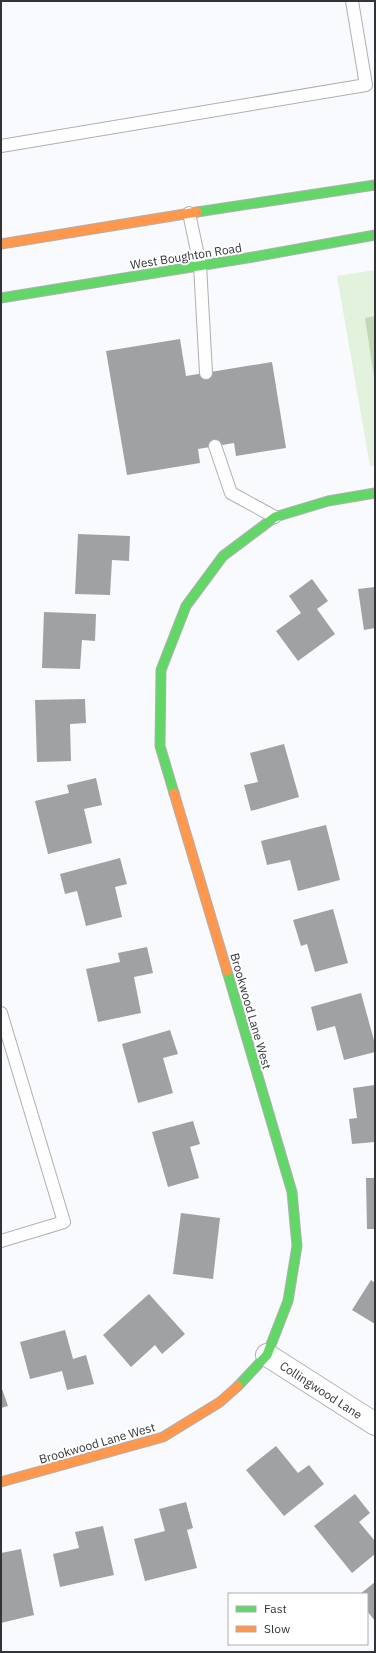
<svg xmlns="http://www.w3.org/2000/svg" width="376" height="1653" viewBox="0 0 376 1653" font-family="'IBM Plex Sans',sans-serif">
  <style>
    .green { fill: #e2f2dd }
    .water { fill: #c2d9b7 }
    .building { fill: #a0a1a3 }
    .lines { fill: none; stroke-linecap: round; stroke-linejoin: round }
    .lane-casing { stroke: #afb0b3; stroke-width: 14 }
    .street-casing { stroke: #afb0b3; stroke-width: 24 }
    .fast-casing { stroke: #afb0b3; stroke-width: 11 }
    .slow-casing { stroke: #afb0b3; stroke-width: 11 }
    .lane { stroke: #fefeff; stroke-width: 12 }
    .street { stroke: #fefeff; stroke-width: 22 }
    .fast { stroke: #63d668; stroke-width: 9 }
    .slow { stroke: #ff974d; stroke-width: 9 }
    .labels { text-anchor: middle; dominant-baseline: central; stroke-width: 4; stroke-linejoin: round; paint-order: stroke }
    .street-label { font-size: 12px; fill: #333437; stroke: #fff }
  </style>
  <rect width="100%" height="100%" fill="#f9fafd"/>
  <path class="green" d="M375 270V466H370L337 276Z"/>
  <path class="water" d="M375 316V383L365 318Z"/>
  <g class="building">
    <path d="M180 339 186 376 272 362 286 448 236 456 234 443 198 449 200 463 127 475 106 351Z"/>
    <path d="M78 534 130 536 129 561 112 560 110 595 75 594Z"/>
    <path d="M312 579 328 601 317 609 335 634 298 661 276 631 301 613 289 596Z"/>
    <path d="M375 587V628L364 630 358 589Z"/>
    <path d="M44 612 96 614 95 641 82 640 80 669 42 668Z"/>
    <path d="M85 699 86 723 70 724 71 761 37 762 35 700Z"/>
    <path d="M284 744 299 797 251 811 244 785 258 782 250 753Z"/>
    <path d="M96 778 102 805 84 809 92 843 48 854 35 801 69 793 67 785Z"/>
    <path d="M326 825 340 880 298 891 290 860 267 865 261 841Z"/>
    <path d="M120 858 127 884 115 887 122 917 86 926 77 891 65 894 60 874Z"/>
    <path d="M333 909 348 963 315 972 307 944 301 946 293 920Z"/>
    <path d="M147 947 153 973 134 977 141 1013 98 1022 86 969 120 962 118 953Z"/>
    <path d="M361 993 375 1044V1052L344 1060 335 1026 317 1031 311 1007Z"/>
    <path d="M170 1030 178 1054 163 1058 173 1093 138 1103 122 1044Z"/>
    <path d="M375 1085V1142L352 1144 349 1119 357 1118 353 1088Z"/>
    <path d="M193 1121 200 1144 190 1147 199 1178 168 1187 152 1132Z"/>
    <path d="M366 1178H375V1229H367Z"/>
    <path d="M181 1213 220 1218 213 1279 173 1274Z"/>
    <path d="M371 1280 375 1283V1324L352 1310Z"/>
    <path d="M149 1294 185 1334 162 1354 155 1345 131 1367 103 1335Z"/>
    <path d="M65 1330 73 1359 86 1355 94 1384 67 1390 62 1371 30 1379 20 1342Z"/>
    <path d="M1 1386 8 1406 1 1408Z"/>
    <path d="M276 1446 298 1473 309 1465 324 1484 284 1516 246 1470Z"/>
    <path d="M355 1494 370 1513 359 1522 375 1541V1554L352 1573 314 1526Z"/>
    <path d="M186 1502 193 1528 187 1530 197 1568 145 1581 134 1539 165 1531 159 1509Z"/>
    <path d="M103 1526 114 1575 60 1587 53 1554 79 1548 75 1532Z"/>
    <path d="M21 1549 34 1615 1 1623V1553Z"/>
    <path d="M375 1582V1621L367 1611V1594H360Z"/>
  </g>
  <g class="lines">
    <g class="lane-casing">
      <g id="lane">
        <path d="M1 146 366 85 352 1"/>
        <path d="M189 213 200 265 206 373"/>
        <path d="M215 446 231 493 275 517"/>
        <path d="M1 1013 64 1222 1 1241"/>
      </g>
    </g>
    <g class="street-casing">
      <path id="street" d="M267 1355 375 1424"/>
    </g>
    <g class="fast-casing">
      <g id="fast">
        <path d="M197 212 375 185"/>
        <path d="M1 298 253 257 375 235"/>
        <path d="M174 793 160 746 161 670 186 606 223 556 275 517 328 501 375 493"/>
        <path d="M227 971 292 1192 297 1246 288 1301 267 1355 238 1386"/>
      </g>
    </g>
    <g class="slow-casing">
      <g id="slow">
        <path d="M1 244 197 212"/>
        <path d="M174 793 227 971"/>
        <path d="M1 1482 163 1437 220 1402 238 1386"/>
      </g>
    </g>
    <use href="#lane" class="lane"/>
    <use href="#street" class="street"/>
    <use href="#fast" class="fast"/>
    <use href="#slow" class="slow"/>
  </g>
  <g class="labels">
    <g class="street-label">
      <text transform="translate(186 256) rotate(-9)">West Boughton Road</text>
      <text transform="translate(251 1011) rotate(74)">Brookwood Lane West</text>
      <text transform="translate(321 1390) rotate(33)">Collingwood Lane</text>
      <text transform="translate(97 1443) rotate(-16)">Brookwood Lane West</text>
    </g>
  </g>
  <rect width="376" height="1653" fill="none" stroke="#333437" stroke-width="4"/>
  <rect x="228" y="1593" width="140" height="52" fill="#ffffff" stroke="#adaeaf"/>
  <rect x="236" y="1606" width="20" height="6" fill="#63d668" stroke="#adaeaf"/>
  <text x="264" y="1613" font-size="12" fill="#333437">Fast</text>
  <rect x="236" y="1626" width="20" height="6" fill="#ff974d" stroke="#adaeaf"/>
  <text x="264" y="1633" font-size="12" fill="#333437">Slow</text>
</svg>
